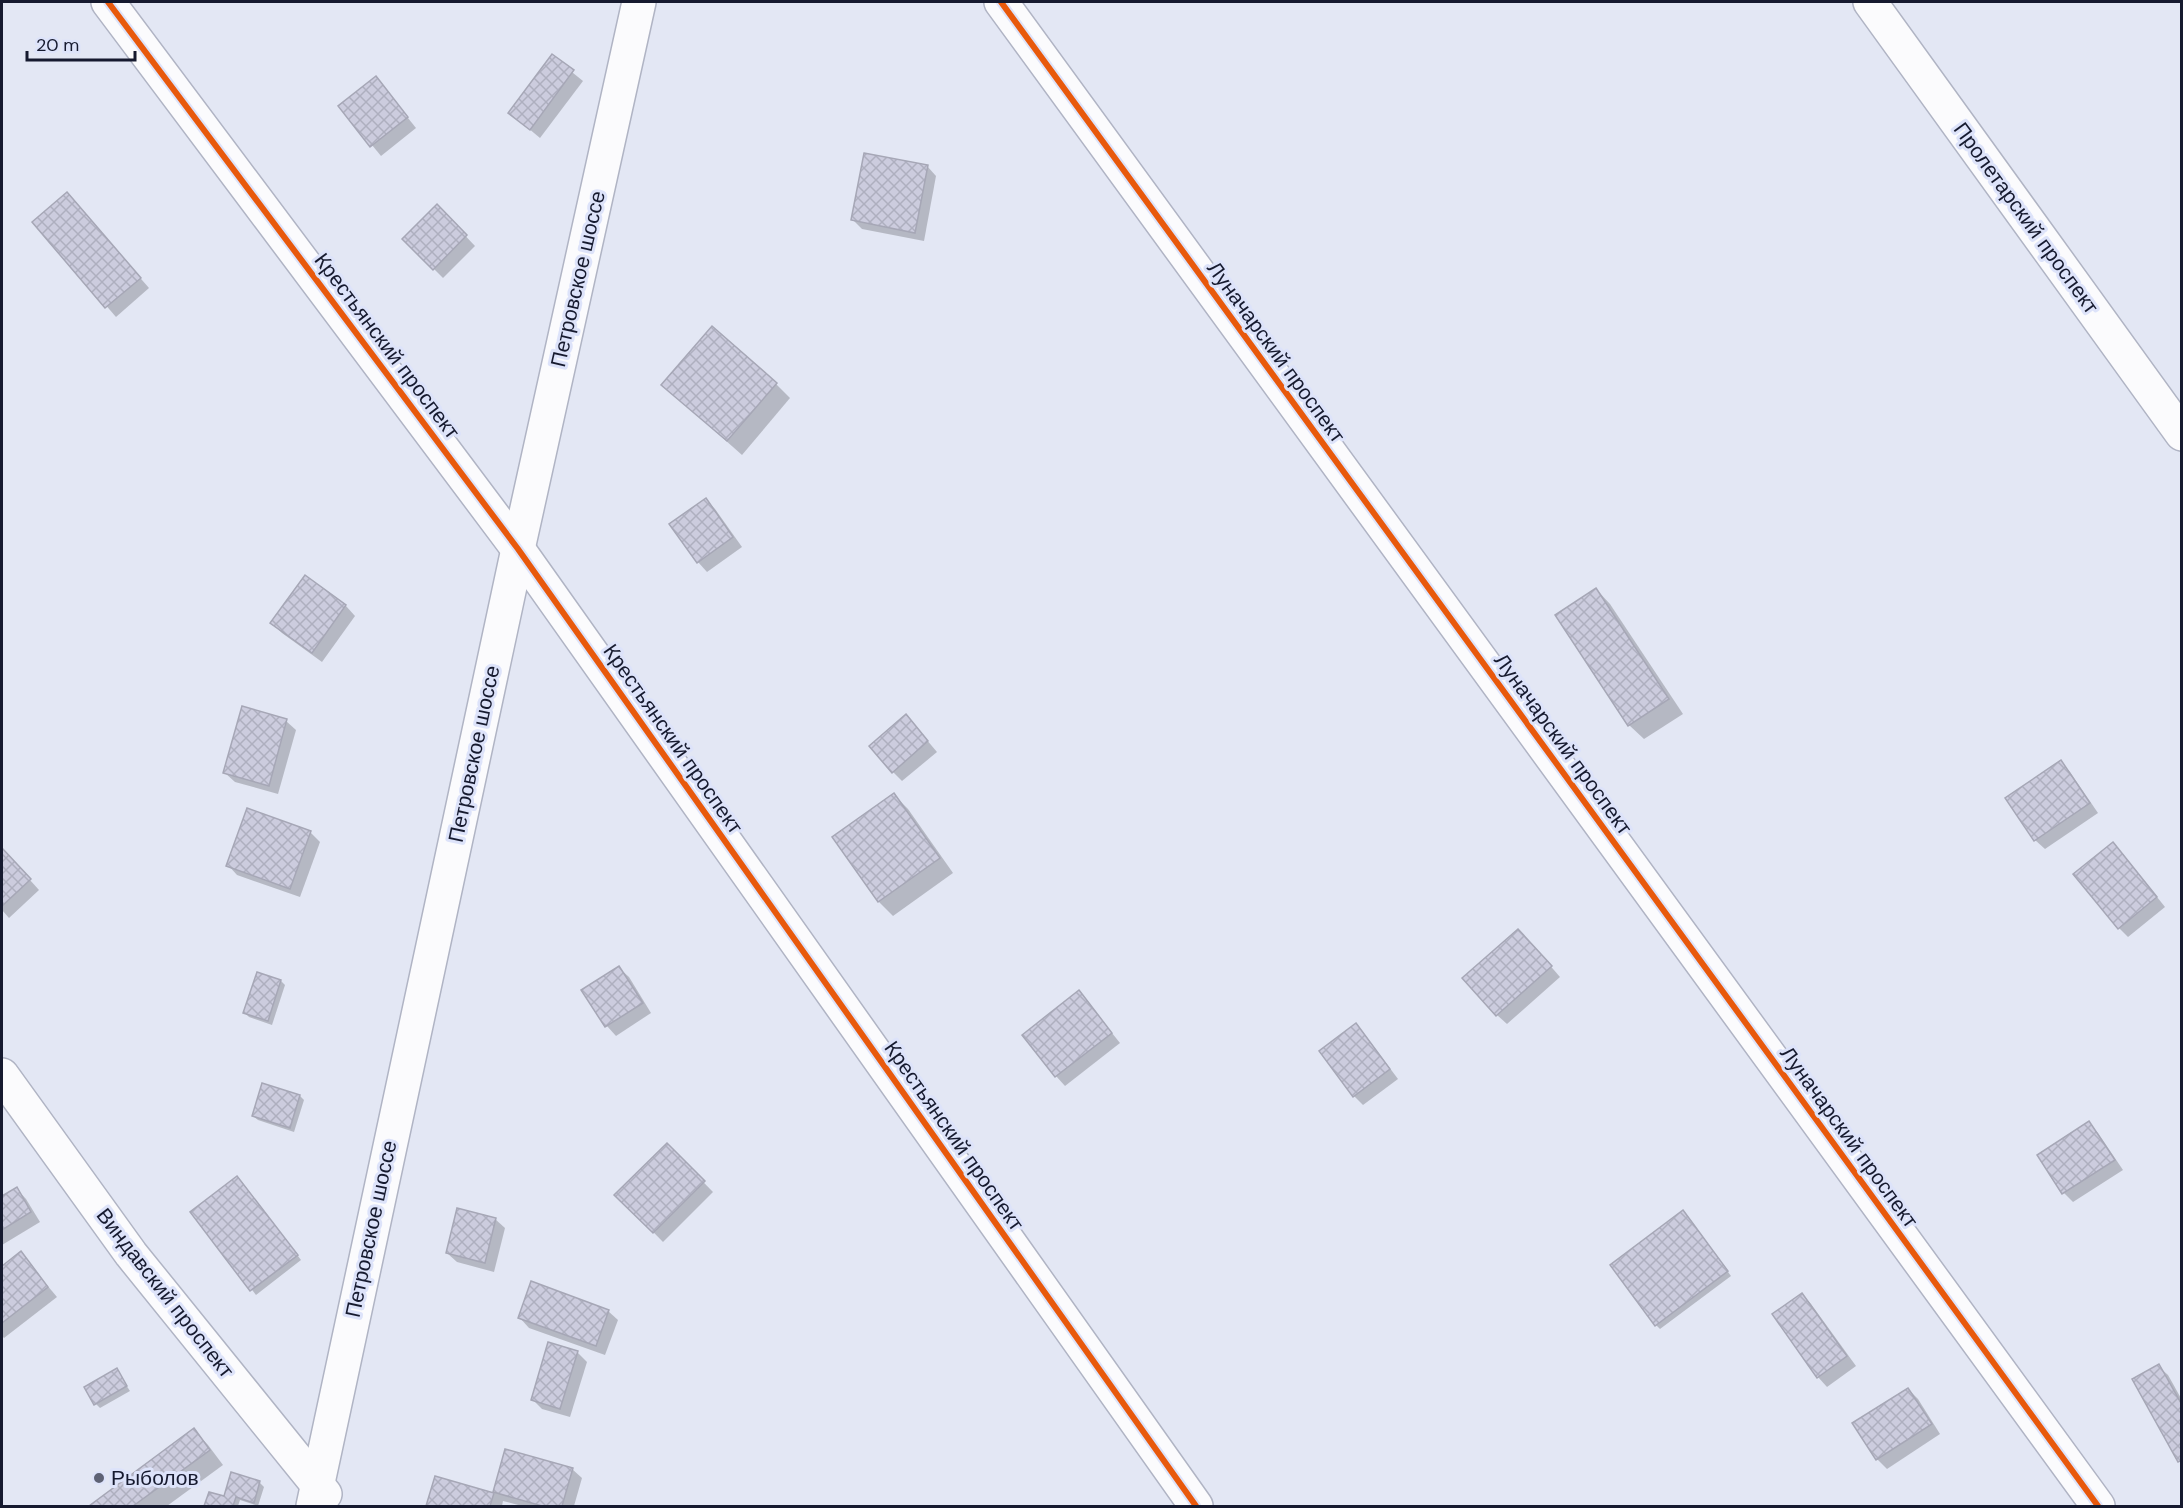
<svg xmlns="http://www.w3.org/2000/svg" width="2183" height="1508" viewBox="0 0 2183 1508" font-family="'DM Sans',sans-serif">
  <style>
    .shadow { fill: #0003 }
    .building { fill: url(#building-cross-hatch); stroke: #a6a7b6; stroke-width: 1.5 }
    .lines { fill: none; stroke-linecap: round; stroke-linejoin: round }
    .minor-casing { stroke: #b0b4c4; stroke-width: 36 }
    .minor { stroke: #fbfbfd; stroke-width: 33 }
    .cycleway-casing { stroke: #dde3fa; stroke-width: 10 }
    .cycleway { stroke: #e8590c; stroke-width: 6 }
    .poi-dot { fill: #5e6274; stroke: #dde3fa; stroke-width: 2 }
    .labels { text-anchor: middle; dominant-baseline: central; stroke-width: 6; stroke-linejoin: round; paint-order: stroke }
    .street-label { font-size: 21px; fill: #161a2f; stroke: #dde3fa }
    .poi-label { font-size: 21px; fill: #161a2f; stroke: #dde3fa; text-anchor: start }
  </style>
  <defs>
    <pattern id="building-cross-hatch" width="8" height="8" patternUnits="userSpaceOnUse" patternTransform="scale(1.5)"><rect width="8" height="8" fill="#ccccde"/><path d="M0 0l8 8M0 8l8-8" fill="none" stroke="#aeafbf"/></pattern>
  </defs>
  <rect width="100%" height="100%" fill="#e3e7f4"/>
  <g class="shadow">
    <path d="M552 56 583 81 540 138 510 113Z"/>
    <path d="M376 78 416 128 381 156 340 106Z"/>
    <path d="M927 166 936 176 924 241 862 229 853 220Z"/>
    <path d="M67 194 149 288 116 317 34 222Z"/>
    <path d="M437 206 475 246 443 278 404 239Z"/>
    <path d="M776 384 790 398 742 455 663 385Z"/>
    <path d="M706 500 715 509 742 547 707 572 698 562Z"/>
    <path d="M305 578 346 606 355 616 322 662 282 633 272 623Z"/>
    <path d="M1596 589 1610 604 1683 714 1644 739 1629 725Z"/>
    <path d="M286 721 296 730 278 794 235 782 225 773Z"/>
    <path d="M915 726 937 752 902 781 893 772Z"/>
    <path d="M2060 762 2070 772 2098 813 2045 849 2035 840Z"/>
    <path d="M894 795 908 809 953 873 893 916 879 902 834 837Z"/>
    <path d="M310 832 320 842 300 897 237 875 228 865Z"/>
    <path d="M2 849 39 890 9 918 2 910Z"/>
    <path d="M2122 853 2165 907 2128 937 2119 928Z"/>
    <path d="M1528 940 1560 977 1507 1024 1497 1015Z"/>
    <path d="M619 968 629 977 651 1013 616 1036 607 1026 583 991Z"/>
    <path d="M281 981 285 985 272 1025 249 1017 245 1013Z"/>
    <path d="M1079 992 1120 1043 1065 1086 1056 1076Z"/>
    <path d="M1356 1025 1365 1035 1398 1079 1363 1105 1354 1096Z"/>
    <path d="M300 1096 304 1100 294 1132 258 1120 253 1116Z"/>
    <path d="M2089 1123 2098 1133 2123 1170 2073 1202 2064 1193Z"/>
    <path d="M667 1145 713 1192 663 1242 617 1195Z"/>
    <path d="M242 1182 301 1260 256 1295 192 1212Z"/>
    <path d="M17 1189 26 1199 40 1222 2 1245V1198Z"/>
    <path d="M1687 1216 1731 1276 1660 1329 1656 1325Z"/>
    <path d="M495 1219 505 1228 494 1272 457 1262 447 1253Z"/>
    <path d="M20 1253 57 1297 4 1338 2 1336V1268Z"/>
    <path d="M1802 1294 1811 1304 1856 1366 1827 1387 1818 1377Z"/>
    <path d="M608 1311 618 1320 605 1355 529 1328 520 1318Z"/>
    <path d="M577 1352 587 1362 570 1417 542 1409 532 1399Z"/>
    <path d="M2158 1366 2168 1375 2182 1400V1464L2134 1380Z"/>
    <path d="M116 1370 130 1391 100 1408 96 1404Z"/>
    <path d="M1908 1389 1918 1399 1940 1434 1887 1469 1877 1459 1854 1424Z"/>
    <path d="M194 1430 208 1445 223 1465 167 1506H91Z"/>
    <path d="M506 1450 572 1469 582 1478 574 1506H522L503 1501 502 1506H428L436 1478 494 1494Z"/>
    <path d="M232 1474 260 1483 264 1487 258 1506 240 1500 238 1506H206L210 1494 225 1498Z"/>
  </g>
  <g class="building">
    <path d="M552 54 574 70 530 130 508 113Z"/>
    <path d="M376 76 408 117 370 147 338 106Z"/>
    <path d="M864 153 928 165 915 233 851 220Z"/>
    <path d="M67 192 141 278 105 308 32 222Z"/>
    <path d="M437 204 467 235 433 270 402 239Z"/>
    <path d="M712 326 777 383 727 441 661 385Z"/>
    <path d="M706 498 733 537 697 563 669 524Z"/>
    <path d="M305 575 346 605 312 653 270 623Z"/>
    <path d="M1596 588 1669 699 1628 726 1555 615Z"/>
    <path d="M242 706 287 719 269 786 223 773Z"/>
    <path d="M906 714 928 741 892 773 869 746Z"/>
    <path d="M2061 760 2090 803 2034 841 2005 798Z"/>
    <path d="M894 793 940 858 878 902 832 837Z"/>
    <path d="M247 808 311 831 290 889 226 866Z"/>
    <path d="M2113 842 2157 897 2118 929 2073 874Z"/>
    <path d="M2 848 31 879 2 906Z"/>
    <path d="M1518 929 1552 966 1496 1016 1462 978Z"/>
    <path d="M619 966 643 1003 605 1027 581 990Z"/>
    <path d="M257 972 281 980 268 1021 243 1013Z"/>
    <path d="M1079 990 1112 1033 1055 1077 1022 1035Z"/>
    <path d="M1356 1023 1390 1069 1353 1097 1319 1051Z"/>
    <path d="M262 1083 300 1095 290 1128 252 1116Z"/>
    <path d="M2089 1121 2115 1160 2062 1194 2037 1155Z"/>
    <path d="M667 1143 705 1181 653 1233 614 1195Z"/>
    <path d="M237 1176 298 1255 250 1291 190 1212Z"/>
    <path d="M17 1187 31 1212 2 1230V1196Z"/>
    <path d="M457 1208 496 1218 485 1263 446 1253Z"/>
    <path d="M1683 1210 1728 1271 1655 1326 1610 1265Z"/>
    <path d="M21 1251 48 1287 2 1323V1266Z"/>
    <path d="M531 1281 609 1310 596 1346 518 1318Z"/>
    <path d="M1802 1293 1847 1356 1817 1378 1772 1314Z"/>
    <path d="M548 1342 578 1351 560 1409 531 1400Z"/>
    <path d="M2159 1364 2182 1405V1460L2178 1462 2132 1379Z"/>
    <path d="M117 1368 127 1386 94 1405 84 1387Z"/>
    <path d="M1908 1388 1932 1424 1876 1460 1852 1423Z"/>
    <path d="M194 1428 210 1450 133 1506H89Z"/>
    <path d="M505 1449 573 1468 562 1506H542L493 1492Z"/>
    <path d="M231 1472 260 1481 254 1503 236 1497 233 1506H204L209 1492 224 1496Z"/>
    <path d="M435 1476 494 1493 490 1506H426Z"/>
  </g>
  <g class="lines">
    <g class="minor-casing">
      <g id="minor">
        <path d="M108 2 518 549 1196 1506"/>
        <path d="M1001 2 2098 1506"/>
        <path d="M1870 2 2182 434"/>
        <path d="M2 1075 131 1254 325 1494"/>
        <path d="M313 1506 518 549 639 2"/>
      </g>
    </g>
    <use href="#minor" class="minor"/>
    <g class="cycleway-casing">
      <g id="cycleway">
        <path d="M108 2 518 549 1196 1506"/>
        <path d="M1001 2 2098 1506"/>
      </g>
    </g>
    <use href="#cycleway" class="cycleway"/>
  </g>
  <circle class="poi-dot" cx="99" cy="1478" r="6"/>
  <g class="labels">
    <g class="street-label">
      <text transform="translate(2026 218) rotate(54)">Пролетарский проспект</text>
      <text transform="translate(578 279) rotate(-77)">Петровское шоссе</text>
      <text transform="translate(387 346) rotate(53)">Крестьянский проспект</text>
      <text transform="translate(1276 352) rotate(54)">Луначарский проспект</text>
      <text transform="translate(673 739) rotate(55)">Крестьянский проспект</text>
      <text transform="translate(1563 744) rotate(54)">Луначарский проспект</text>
      <text transform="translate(474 754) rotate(-78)">Петровское шоссе</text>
      <text transform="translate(954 1136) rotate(55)">Крестьянский проспект</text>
      <text transform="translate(1849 1137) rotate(54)">Луначарский проспект</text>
      <text transform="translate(371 1229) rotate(-78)">Петровское шоссе</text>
      <text transform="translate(165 1293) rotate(52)">Виндавский проспект</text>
    </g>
    <g class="poi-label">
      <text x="111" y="1478">Рыболов</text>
    </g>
  </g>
  <rect width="2183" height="1508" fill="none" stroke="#161a2f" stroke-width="6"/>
  <path d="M27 51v9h108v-9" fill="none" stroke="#161a2f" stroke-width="3"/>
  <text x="36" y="51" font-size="18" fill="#161a2f" stroke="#dde3fa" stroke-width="4.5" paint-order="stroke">20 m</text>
</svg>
